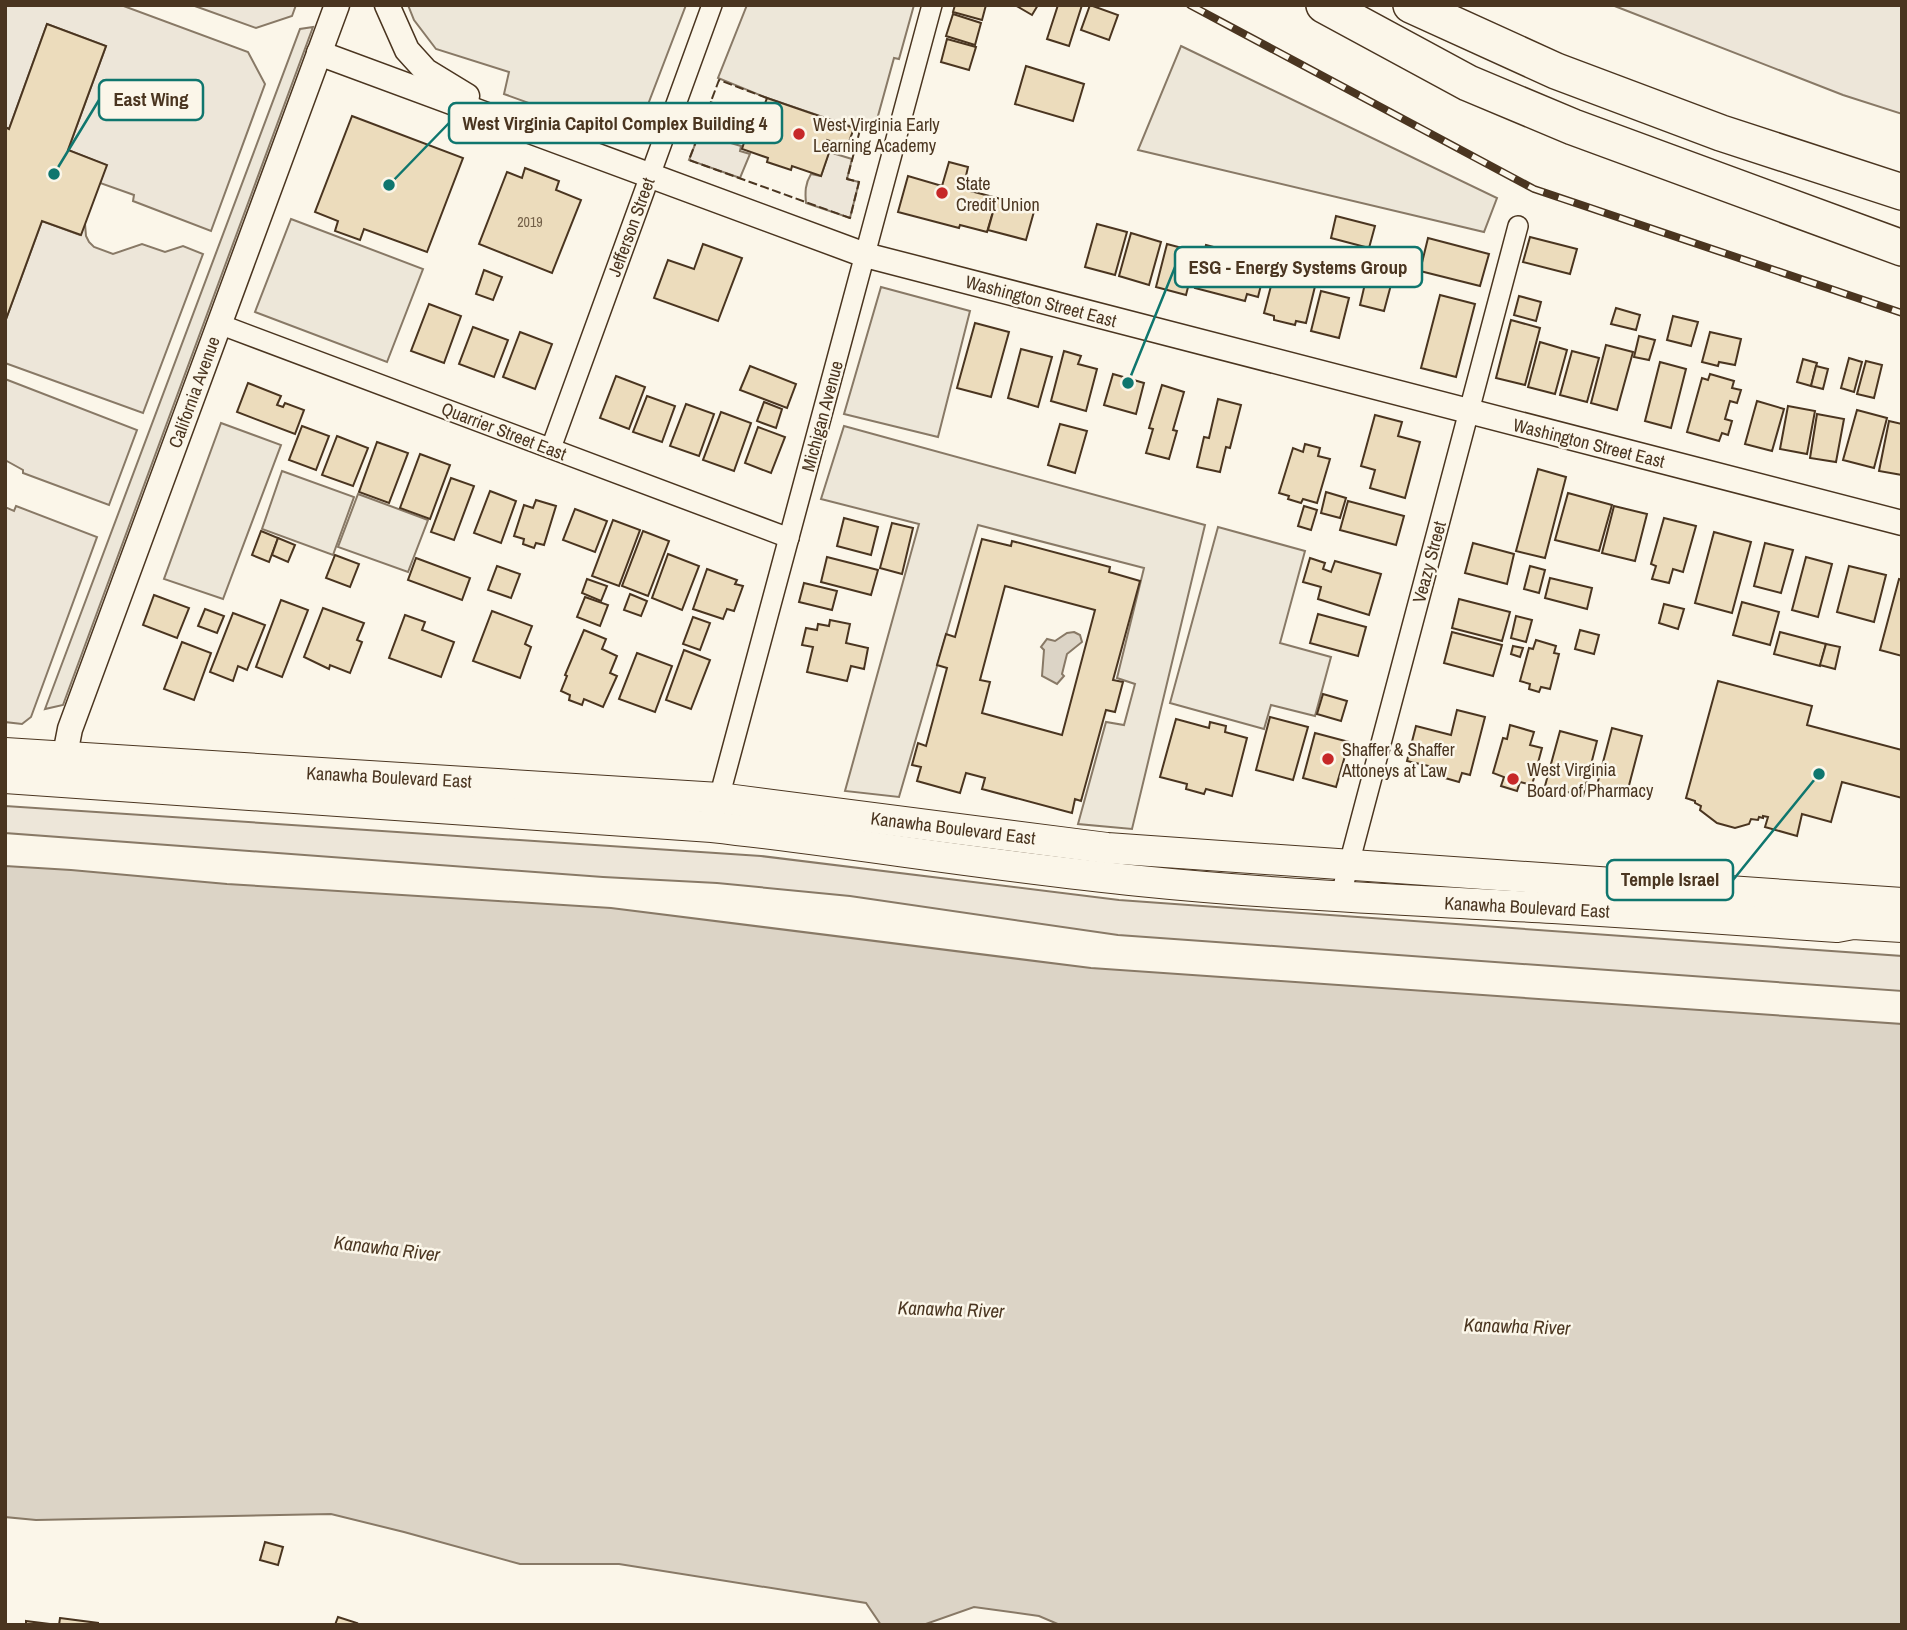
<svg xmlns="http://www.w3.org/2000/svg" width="1907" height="1630" viewBox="0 0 1907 1630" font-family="'Archivo Narrow',sans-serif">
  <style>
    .green { fill: #ede6d9; stroke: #887966; stroke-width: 2 }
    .parking { fill: #ede7d9; stroke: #887966; stroke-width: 2 }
    .water { fill: #dcd4c6; stroke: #887966; stroke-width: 2 }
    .building { fill: #ecdcbc; stroke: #4a3520; stroke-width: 2; fill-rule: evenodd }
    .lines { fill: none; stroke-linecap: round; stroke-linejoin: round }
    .minor-casing { stroke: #4a3520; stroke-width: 22 }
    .tertiary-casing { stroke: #4a3520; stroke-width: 27 }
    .primary-casing { stroke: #4a3520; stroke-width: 32 }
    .motorway-casing { stroke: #4a3520; stroke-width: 38 }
    .minor { stroke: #fbf6e9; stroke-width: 19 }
    .tertiary { stroke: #fbf6e9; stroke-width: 24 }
    .primary { stroke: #fbf6e9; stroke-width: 30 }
    .motorway { stroke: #fbf6e9; stroke-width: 35 }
    .rail-casing { stroke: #4a3520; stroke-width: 8 }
    .rail { stroke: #fbf6e9; stroke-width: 5; stroke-dasharray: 16; stroke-linecap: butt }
    .fence { stroke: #4a3520; stroke-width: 2; stroke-dasharray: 9 3.5; stroke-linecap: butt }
    .poi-dot { fill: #c62828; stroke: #fbf6e9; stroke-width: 2.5 }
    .labels { text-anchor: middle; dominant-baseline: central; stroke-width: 5; stroke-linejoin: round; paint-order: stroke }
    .number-label { font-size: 14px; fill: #725f47 }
    .poi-label { font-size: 18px; fill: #4a3520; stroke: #fbf6e9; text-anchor: start }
    .street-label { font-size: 18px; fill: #4a3520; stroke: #fbf6e9 }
    .water-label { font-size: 19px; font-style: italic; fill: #4a3520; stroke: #fbf6e9 }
    .leader { fill: none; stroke: #0f766e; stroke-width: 2.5 }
    .callout-dot { fill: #0f766e; stroke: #fbf6e9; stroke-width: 2.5 }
    .callout { fill: #fbf6e9; stroke: #0f766e; stroke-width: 2.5 }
    .callout-label { font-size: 19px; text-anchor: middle; font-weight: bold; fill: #4a3520 }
  </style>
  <rect width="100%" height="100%" fill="#fbf6e9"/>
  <g class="green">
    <path d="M5 5H121L248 52 265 84 211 231 133 201 134 195 100 183 106 165 68 150 106 46 47 24 9 129 5 127Z"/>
    <path d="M192 5H296L292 16 256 28Z"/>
    <path d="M1612 5H1902V114L1843 95Z"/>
    <path d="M709 109 740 119 731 143 741 146 740 151 750 154 740 178 689 160Z"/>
    <path d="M829 152 852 159 847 179 859 182 850 218 806 203C805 192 805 184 811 174L821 176Z"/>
    <path d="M42 221 80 235 85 224 86 236 89 242 94 247 113 254 142 244 165 252 183 246 203 254 143 413 5 363V322Z"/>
    <path d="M5 379 137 430 109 505 23 473V470L5 460Z"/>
    <path d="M16 506 97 537 31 717 22 724 5 722V507L14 511Z"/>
    <path d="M5 806 761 856 1119 900 1902 956V991L1118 935 850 896 717 883 603 877 5 833Z"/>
  </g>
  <g class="parking">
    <path d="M408 5H686L634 141 504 94 509 72 436 49 414 20Z"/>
    <path d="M747 5H914L899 59 894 58 873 134 767 98 718 78Z"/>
    <path d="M313 27 63 705 45 709 300 29Z"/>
    <path d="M1181 46 1497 198 1484 232 1138 150Z"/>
    <path d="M291 219 423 269 387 362 255 312Z"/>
    <path d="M881 287 970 311 938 437 844 414Z"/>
    <path d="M221 423 281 445 223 599 164 579Z"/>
    <path d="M844 426 1205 525 1132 829 1078 824 1106 722 1124 725 1135 684 1117 678 1144 568 978 525 899 797 845 791 919 524 821 499Z"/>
    <path d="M282 471 354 497 333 555 262 529Z"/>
    <path d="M358 494 428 520 408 572 338 547Z"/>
    <path d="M1218 527 1305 551 1280 643 1331 657 1315 716 1271 705 1264 729 1170 703Z"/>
  </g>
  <g class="water">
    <path d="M1074 632 1080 635 1082 642 1067 654 1062 674 1064 676 1057 684 1042 676 1044 650 1041 647 1047 639 1055 641 1067 633Z"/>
    <path d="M5 866 71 870 227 884 611 908 1091 968 1902 1024V1625H1060L1039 1616 974 1607 923 1625H881L866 1603 619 1564H520L404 1532 331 1514 36 1520 5 1517Z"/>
  </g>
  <g class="building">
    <path d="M955 5H986L982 20 953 12Z"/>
    <path d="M1015 5H1038L1032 15Z"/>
    <path d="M1058 5H1082L1069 46 1047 39Z"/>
    <path d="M1090 5 1118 15 1109 40 1081 30Z"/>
    <path d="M953 14 981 23 975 45 946 36Z"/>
    <path d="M47 24 106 46 68 150 107 165 81 235 42 221 5 322V127L9 129Z"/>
    <path d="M947 39 976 47 969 70 941 62Z"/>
    <path d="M1026 66 1084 84 1073 121 1015 104Z"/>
    <path d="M767 98 854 128 847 147 827 140 825 145 831 147 821 176 792 166 791 170 767 162 768 158 742 149 752 118 759 120Z"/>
    <path d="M352 116 463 158 427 252 364 229 360 240 335 231 338 221 315 212Z"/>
    <path d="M949 162 968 167 963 189 997 198 987 232 960 225 959 228 898 212 908 176 942 186Z"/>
    <path d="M525 168 559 181 556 190 581 200 552 273 479 244 507 172 522 178Z"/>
    <path d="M997 198 1035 208 1026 240 988 230Z"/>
    <path d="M1336 216 1375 226 1369 248 1331 238Z"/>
    <path d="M1097 224 1127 232 1115 275 1085 267Z"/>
    <path d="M1131 233 1161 242 1149 285 1119 276Z"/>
    <path d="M1530 237 1577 249 1570 274 1523 262Z"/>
    <path d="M1428 238 1489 254 1480 286 1420 271Z"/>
    <path d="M703 244 742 258 718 321 654 298 668 260 694 269Z"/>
    <path d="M1167 244 1197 252 1186 295 1156 287Z"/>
    <path d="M1206 245 1244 255 1246 248 1264 252 1262 260 1271 262 1264 286 1261 285 1258 297 1247 294 1245 301 1195 288Z"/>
    <path d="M1280 251 1321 262 1306 323 1296 321 1295 325 1274 320V316L1264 313Z"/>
    <path d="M484 270 502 277 493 300 476 294Z"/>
    <path d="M1367 275 1392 281 1384 311 1360 305Z"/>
    <path d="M1321 291 1349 298 1339 338 1311 331Z"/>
    <path d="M1440 295 1475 304 1456 377 1421 368Z"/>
    <path d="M1519 296 1541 302 1536 321 1514 315Z"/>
    <path d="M429 304 461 316 444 363 411 351Z"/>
    <path d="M1616 308 1640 315 1636 330 1611 324Z"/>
    <path d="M1673 316 1698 322 1691 346 1667 340Z"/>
    <path d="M1511 320 1540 328 1525 385 1496 378Z"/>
    <path d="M975 323 1009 332 991 397 957 388Z"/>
    <path d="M473 327 508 340 494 377 459 364Z"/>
    <path d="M520 332 552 344 535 389 503 377Z"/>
    <path d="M1710 332 1741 339 1735 365 1719 362 1718 366 1702 362Z"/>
    <path d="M1639 336 1655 340 1649 360 1634 357Z"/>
    <path d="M1540 342 1567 350 1555 394 1528 387Z"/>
    <path d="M1606 345 1633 352 1617 410 1591 403Z"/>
    <path d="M1021 349 1052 357 1038 407 1008 398Z"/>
    <path d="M1064 351 1081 356 1078 364 1097 369 1086 411 1051 401Z"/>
    <path d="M1572 351 1599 358 1587 402 1560 395Z"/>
    <path d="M1849 358 1862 362 1854 392 1841 388Z"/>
    <path d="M1803 359 1817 363 1811 386 1797 382Z"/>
    <path d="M1866 361 1882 365 1874 398 1857 394Z"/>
    <path d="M1660 362 1686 369 1671 428 1645 421Z"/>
    <path d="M750 366 796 384 787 408 740 390Z"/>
    <path d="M1816 366 1828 369 1823 389 1811 386Z"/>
    <path d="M1113 374 1144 383 1136 414 1104 405Z"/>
    <path d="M1710 374 1734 381 1732 388 1741 390 1737 403 1730 401 1725 419 1732 421 1728 435 1722 433 1719 441 1687 432 1702 378 1708 380Z"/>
    <path d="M616 376 645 387 629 429 600 418Z"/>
    <path d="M248 383 281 396 277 405 283 407 285 403 304 410 295 434 237 412Z"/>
    <path d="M1162 385 1184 392 1173 430 1177 431 1169 459 1146 453 1153 429 1149 428Z"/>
    <path d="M647 396 675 406 662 442 633 432Z"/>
    <path d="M1218 399 1241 405 1230 448 1226 447 1220 472 1197 467 1204 437 1209 438Z"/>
    <path d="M1757 401 1784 409 1772 451 1745 444Z"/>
    <path d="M764 402 782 409 776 428 757 421Z"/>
    <path d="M686 404 714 414 699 456 670 446Z"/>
    <path d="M1788 406 1815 411 1807 454 1780 449Z"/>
    <path d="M1857 410 1887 418 1874 468 1843 460Z"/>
    <path d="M721 412 751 423 734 471 703 460Z"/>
    <path d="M1817 414 1844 419 1836 462 1810 458Z"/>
    <path d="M1375 415 1402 422 1398 436 1420 442 1405 498 1370 488 1375 470 1361 466Z"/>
    <path d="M1889 421 1902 424V475L1879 471Z"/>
    <path d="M1060 424 1087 431 1075 473 1048 465Z"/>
    <path d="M302 426 329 436 316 470 289 460Z"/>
    <path d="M758 427 785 437 771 473 745 463Z"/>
    <path d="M337 436 368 448 353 486 322 475Z"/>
    <path d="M377 442 408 453 389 503 359 492Z"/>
    <path d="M1305 444 1320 448 1318 456 1330 459 1317 503 1303 499 1301 503 1288 499 1289 496 1279 493 1293 448 1303 452Z"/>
    <path d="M420 454 450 465 430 519 400 508Z"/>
    <path d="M1538 469 1566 477 1545 558 1516 551Z"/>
    <path d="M451 478 474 486 454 540 431 532Z"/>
    <path d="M490 491 516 501 501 543 474 533Z"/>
    <path d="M1326 492 1346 498 1340 518 1321 513Z"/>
    <path d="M1568 493 1612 505 1599 551 1555 540Z"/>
    <path d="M536 500 556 506 544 545 536 543 534 548 523 544 524 539 514 536 524 505 533 508Z"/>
    <path d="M1348 501 1404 516 1396 545 1340 530Z"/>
    <path d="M1304 506 1317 510 1311 530 1298 526Z"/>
    <path d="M1614 506 1647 514 1635 561 1602 553Z"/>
    <path d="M575 509 607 521 595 552 563 540Z"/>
    <path d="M844 518 878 527 871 555 837 546Z"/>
    <path d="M1664 518 1696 526 1683 572 1673 569 1669 583 1652 579 1656 566 1651 564Z"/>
    <path d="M613 520 640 530 619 586 592 576Z"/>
    <path d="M892 523 913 528 902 574 880 568Z"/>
    <path d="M261 531 278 538 269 562 252 555Z"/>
    <path d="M643 531 669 541 648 596 622 586Z"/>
    <path d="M1714 532 1751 542 1732 613 1695 603Z"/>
    <path d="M278 538 295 545 288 562 272 555Z"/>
    <path d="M982 539 1011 546 1012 541 1110 567 1109 572 1140 581 1113 680 1123 682 1115 712 1106 710 1081 801 1075 799 1072 813 982 789 985 778 966 773 960 793 917 781 921 767 912 765 918 743 926 746 947 668 937 665 946 634 955 637ZM1005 586 1095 610 1062 735 982 713 990 682 980 680Z"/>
    <path d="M1473 543 1514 554 1507 584 1465 573Z"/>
    <path d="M1765 543 1793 550 1781 593 1754 586Z"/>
    <path d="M668 554 699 566 682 610 652 598Z"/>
    <path d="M335 555 359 564 350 587 326 578Z"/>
    <path d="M827 557 878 570 871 595 821 582Z"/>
    <path d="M1806 557 1832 564 1818 617 1792 610Z"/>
    <path d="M416 558 470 578 462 600 408 580Z"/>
    <path d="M1310 558 1325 563 1323 569 1331 572 1335 561 1381 574 1369 615 1318 599 1321 587 1303 582Z"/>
    <path d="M497 566 520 574 511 598 488 590Z"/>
    <path d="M1530 566 1545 570 1539 593 1524 589Z"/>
    <path d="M1849 566 1886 575 1874 622 1837 612Z"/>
    <path d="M707 569 737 580 735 584 743 586 734 611 727 609 723 619 693 609Z"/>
    <path d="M1550 578 1592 588 1587 609 1545 598Z"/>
    <path d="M587 579 607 586 601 601 582 593Z"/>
    <path d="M1899 579 1902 580V656L1880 650Z"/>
    <path d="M804 583 837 591 832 610 799 602Z"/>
    <path d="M630 594 647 601 641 616 624 610Z"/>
    <path d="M154 595 189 608 177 638 143 625Z"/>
    <path d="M585 597 608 605 600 626 577 617Z"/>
    <path d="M1459 599 1510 612 1502 641 1452 628Z"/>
    <path d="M281 600 308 610 282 677 256 667Z"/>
    <path d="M1742 602 1779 612 1770 645 1733 635Z"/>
    <path d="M1664 604 1684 609 1678 629 1659 623Z"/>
    <path d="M323 608 364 623 357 640 362 642 350 673 330 665 329 669 304 657Z"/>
    <path d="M205 609 224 616 217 633 198 626Z"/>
    <path d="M492 611 532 626 525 644 531 647 520 678 473 661Z"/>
    <path d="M233 613 265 625 247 670 238 666 233 681 210 672Z"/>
    <path d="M1318 614 1366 627 1358 656 1310 643Z"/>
    <path d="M405 615 425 622 422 630 454 642 441 677 389 658Z"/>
    <path d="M1516 616 1532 620 1526 642 1511 638Z"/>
    <path d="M693 617 710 623 700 650 683 644Z"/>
    <path d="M830 620 850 624 846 643 868 648 864 669 851 666 847 681 807 672 813 647 802 645 806 628 817 630 818 624 829 626Z"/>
    <path d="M584 630 606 639 602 649 617 656 610 673 617 676 603 707 584 699 582 705 569 700 570 695 561 691 567 676 565 675Z"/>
    <path d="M1580 630 1599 635 1594 654 1575 649Z"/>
    <path d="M1452 632 1502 645 1493 676 1444 663Z"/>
    <path d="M1780 632 1826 644 1820 666 1774 654Z"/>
    <path d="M1536 640 1556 646 1554 653 1559 654 1550 689 1541 687 1539 692 1529 689 1530 684 1520 681 1529 648 1533 649Z"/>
    <path d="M182 642 211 653 194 700 164 689Z"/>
    <path d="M1826 644 1840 647 1835 669 1820 665Z"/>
    <path d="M1513 646 1523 648 1520 657 1511 654Z"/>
    <path d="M684 650 710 660 691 709 666 700Z"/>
    <path d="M637 653 672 666 655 712 619 699Z"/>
    <path d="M1718 681 1812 706 1807 725 1902 750V798L1842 782 1831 822 1802 814 1797 836 1765 827 1768 817 1763 816V818L1759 817 1758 820 1751 819 1749 824 1735 828 1717 823 1700 810 1701 806 1695 803V801L1686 798Z"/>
    <path d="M1323 694 1347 701 1341 721 1317 714Z"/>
    <path d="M1457 710 1485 717 1470 775 1462 773 1459 782 1431 774 1433 767 1407 761 1416 726 1451 735Z"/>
    <path d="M1270 717 1308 727 1293 780 1256 770Z"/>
    <path d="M1176 719 1209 728 1210 722 1226 726 1225 732 1247 738 1232 796 1206 789 1204 794 1186 789 1187 784 1160 777Z"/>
    <path d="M1510 725 1534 732 1530 745 1542 748 1532 785 1520 782 1517 791 1501 786 1504 777 1493 773 1503 738 1507 739Z"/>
    <path d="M1612 728 1642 736 1627 793 1597 785Z"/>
    <path d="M1560 731 1597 741 1583 796 1545 786Z"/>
    <path d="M1315 733 1349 742 1336 787 1303 778Z"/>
    <path d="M265 1542 283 1547 278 1565 260 1560Z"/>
    <path d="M338 1617 357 1623 356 1625H335Z"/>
    <path d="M60 1618 98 1623V1625H59Z"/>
    <path d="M26 1621 49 1624V1625H26Z"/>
  </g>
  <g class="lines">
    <g class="minor-casing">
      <g id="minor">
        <path d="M219 324 789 538"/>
        <path d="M551 448 712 5"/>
        <path d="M716 809 932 5"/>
        <path d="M1340 898 1518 226"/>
      </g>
    </g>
    <g class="tertiary-casing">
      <g id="tertiary">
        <path d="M387 5 407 50 426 71 467 96"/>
        <path d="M319 53 865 255 1902 523"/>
        <path d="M61 775 70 729 337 5"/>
      </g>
    </g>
    <g class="primary-casing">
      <g id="primary">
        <path d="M5 753 719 798 1107 848 1902 903"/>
        <path d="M5 778 712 827C855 843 996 867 1140 881 1277 895 1415 900 1553 908 1648 914 1742 920 1837 927L1853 924 1902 927"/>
      </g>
    </g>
    <g class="motorway-casing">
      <g id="motorway">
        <path d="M1324 5 1468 83 1573 127 1902 248"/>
        <path d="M1411 5 1556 71 1721 133 1902 192"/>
      </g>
    </g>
    <use href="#minor" class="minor"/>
    <use href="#tertiary" class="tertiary"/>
    <use href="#primary" class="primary"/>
    <use href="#motorway" class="motorway"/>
    <g class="rail-casing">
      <path id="rail" d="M1190 5 1534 189 1902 313"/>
    </g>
    <use href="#rail" class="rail"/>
    <g class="fence">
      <path d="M767 98 719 80 689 160 850 218 859 182 847 179 860 130 854 128"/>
      <path d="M710 102 752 118"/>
    </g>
  </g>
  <g class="poi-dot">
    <circle cx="799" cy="134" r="7"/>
    <circle cx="942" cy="193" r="7"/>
    <circle cx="1328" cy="759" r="7"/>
    <circle cx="1513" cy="779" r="7"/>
  </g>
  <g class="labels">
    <g class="number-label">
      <text x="530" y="222">2019</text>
    </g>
    <g class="poi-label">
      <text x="813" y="124">West Virginia Early<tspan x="813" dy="21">Learning Academy</tspan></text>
      <text x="956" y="183">State<tspan x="956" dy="21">Credit Union</tspan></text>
      <text x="1342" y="749">Shaffer &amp; Shaffer<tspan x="1342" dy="21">Attoneys at Law</tspan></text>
      <text x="1527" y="769">West Virginia<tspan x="1527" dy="21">Board of Pharmacy</tspan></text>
    </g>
    <g class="street-label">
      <text transform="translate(631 227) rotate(-70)">Jefferson Street</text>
      <text transform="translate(1041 301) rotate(15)">Washington Street East</text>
      <text transform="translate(194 392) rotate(-70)">California Avenue</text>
      <text transform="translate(822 416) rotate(-75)">Michigan Avenue</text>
      <text transform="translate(504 431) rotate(21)">Quarrier Street East</text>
      <text transform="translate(1589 443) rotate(14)">Washington Street East</text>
      <text transform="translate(1429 562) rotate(-75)">Veazy Street</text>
      <text transform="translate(389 777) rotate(3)">Kanawha Boulevard East</text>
      <text transform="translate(953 828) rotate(7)">Kanawha Boulevard East</text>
      <text transform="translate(1527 907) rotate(3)">Kanawha Boulevard East</text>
    </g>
    <g class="water-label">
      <text transform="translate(387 1248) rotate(7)">Kanawha River</text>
      <text transform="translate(951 1309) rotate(2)">Kanawha River</text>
      <text transform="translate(1517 1326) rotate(2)">Kanawha River</text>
    </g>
  </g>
  <path class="leader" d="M54 174L99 100M389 185L449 123M1128 383L1175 267M1819 774L1733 880"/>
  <g class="callout-dot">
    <circle cx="54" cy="174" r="7"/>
    <circle cx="389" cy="185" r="7"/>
    <circle cx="1128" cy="383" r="7"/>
    <circle cx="1819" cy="774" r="7"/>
  </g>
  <g class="callout">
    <rect x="99" y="80" width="104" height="40" rx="7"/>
    <rect x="449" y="103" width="333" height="40" rx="7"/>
    <rect x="1175" y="247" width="247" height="40" rx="7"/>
    <rect x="1607" y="860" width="126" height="40" rx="7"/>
  </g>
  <g class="callout-label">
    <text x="151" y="106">East Wing</text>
    <text x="615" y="130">West Virginia Capitol Complex Building 4</text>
    <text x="1298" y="274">ESG - Energy Systems Group</text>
    <text x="1670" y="886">Temple Israel</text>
  </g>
  <rect width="1907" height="1630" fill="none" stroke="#4a3520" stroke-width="14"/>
</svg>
